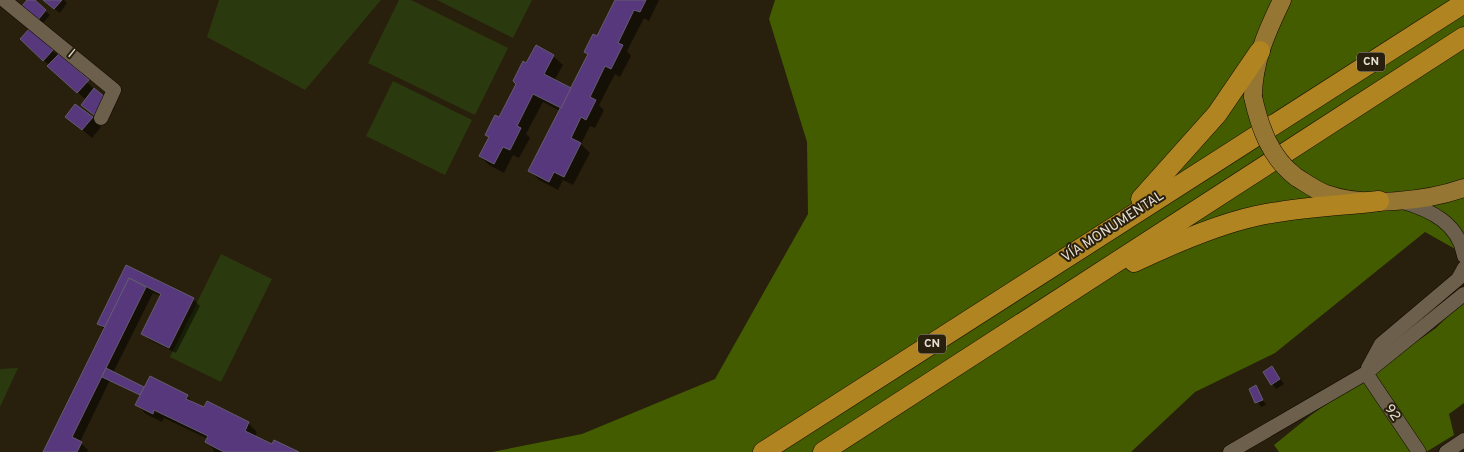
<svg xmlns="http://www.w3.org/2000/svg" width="1464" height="452" viewBox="0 0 1464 452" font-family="Overpass,sans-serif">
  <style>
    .green { fill: #2b3a0e }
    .forest { fill: #435c00 }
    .shadow { fill: #0007 }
    .building { fill: #57387c; stroke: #645c70 }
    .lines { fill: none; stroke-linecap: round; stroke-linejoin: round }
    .minor-casing { stroke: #120900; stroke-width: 15 }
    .major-casing { stroke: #120900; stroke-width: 19 }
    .highway-casing { stroke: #120900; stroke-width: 21 }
    .minor { stroke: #6c604c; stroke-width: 14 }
    .major { stroke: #957632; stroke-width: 18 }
    .highway { stroke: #b08421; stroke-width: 20 }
    .major-bridge-casing { stroke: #120900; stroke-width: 19; stroke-linecap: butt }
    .major-bridge { stroke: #957632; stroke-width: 18 }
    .labels { text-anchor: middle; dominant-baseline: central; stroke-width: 4; stroke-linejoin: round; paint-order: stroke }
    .shield { fill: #291f0d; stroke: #ada598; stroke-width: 1 }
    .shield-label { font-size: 12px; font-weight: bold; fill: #e5ded3 }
    .street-label { font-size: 14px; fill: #e5ded3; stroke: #291f0d }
  </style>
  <rect width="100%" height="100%" fill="#291f0d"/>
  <g class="green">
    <path d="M219 0H381L305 90 207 37Z"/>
    <path d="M399 0H411L508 48 475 115 368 63Z"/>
    <path d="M437 0H532L513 38Z"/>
    <path d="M393 81 472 120 445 175 366 136Z"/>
    <path d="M221 254 272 279 221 382 170 357Z"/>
    <path d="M18 368 0 407V369Z"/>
  </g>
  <g class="forest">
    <path d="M775 0H1464V254L1425 232 1275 353 1195 392 1131 452H492L582 434 715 379 808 214 807 142 769 19Z"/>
    <path d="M1464 300V403L1449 414 1454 435 1426 452H1279L1274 445 1311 415 1436 328Z"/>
  </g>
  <g class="shadow">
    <path d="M28 0H33L50 15 43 23 28 10Z"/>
    <path d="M44 0H64L67 3 60 13Z"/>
    <path d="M617 0H659L649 21 644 18 627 51 631 56 620 77 615 74 599 105 604 110 595 128 590 126 581 144 590 153 573 185 563 180 558 190 539 180 530 171 560 111 543 102 526 134 530 138 519 158 513 155 504 173 489 165 480 156 490 138 486 134 500 119 527 65 553 56 563 65 554 81 571 89 589 55 586 52 598 38Z"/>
    <path d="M30 30 115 108 103 123 82 104 86 100 31 48Z"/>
    <path d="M67 117 92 118 101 127 92 138Z"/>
    <path d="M126 267 193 299 200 306 176 353 150 340 143 334 161 296 153 293 113 373 145 389 187 396 195 405 248 423 257 432 255 437 273 446 296 452H213L214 450 206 442 208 439 164 418 162 422 146 414 137 405 141 396 110 380 80 442 88 450 87 452H45L105 330 98 323Z"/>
    <path d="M1272 368 1284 384 1276 389 1272 384Z"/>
    <path d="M1255 387 1266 405 1261 407 1250 389Z"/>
  </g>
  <g class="building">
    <path d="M27 0H35L46 10 38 20 22 6Z"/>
    <path d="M43 0H62L54 9Z"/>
    <path d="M615 0H646L640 12 634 10 618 43 623 45 611 69 605 66 590 97 596 100 586 120 581 117 571 138 581 143 564 177 554 172 549 182 528 171 588 54 584 52 593 34 597 36Z"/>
    <path d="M30 28 53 50 43 61 20 39Z"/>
    <path d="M536 45 554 55 544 74 571 88 561 108 533 94 517 126 521 128 510 150 503 147 494 164 479 156 489 137 485 135 495 115 499 117 516 84 513 81 523 61 526 63Z"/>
    <path d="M59 54 89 80 77 93 47 66Z"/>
    <path d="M94 88 106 98 94 115 81 105Z"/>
    <path d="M75 104 93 117 82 130 65 117Z"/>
    <path d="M126 265 194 298 169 348 141 334 161 294 129 278 105 327 97 324Z"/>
    <path d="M129 278 146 287 72 437 82 442 77 452H43Z"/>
    <path d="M1272 366 1280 379 1271 385 1263 372Z"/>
    <path d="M106 368 144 387 140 395 102 377Z"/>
    <path d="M150 376 188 395 186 399 204 407 207 401 249 422 245 431 272 444 274 440 299 452H224L214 447 205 442 208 436 154 410 153 414 135 405Z"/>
    <path d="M1256 385 1263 400 1255 403 1249 389Z"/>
  </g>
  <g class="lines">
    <g class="minor-casing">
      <g id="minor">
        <path d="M4 0 114 90 101 118"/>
        <path d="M1403 202C1431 210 1459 224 1464 256"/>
        <path d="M1368 368 1381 344 1458 279 1464 268"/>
        <path d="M1366 373 1419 452"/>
        <path d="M1230 452 1366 373 1464 294"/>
        <path d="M1446 452 1464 440"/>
      </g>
    </g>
    <g class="major-casing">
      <g id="major">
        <path d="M1253 97C1253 62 1267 31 1282 0"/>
        <path d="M1296 177C1306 183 1315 190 1326 194 1364 208 1427 201 1464 188"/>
      </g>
    </g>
    <g class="highway-casing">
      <g id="highway">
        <path d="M1141 199 1217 114 1260 51"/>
        <path d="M1134 262C1172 244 1215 225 1256 216 1296 207 1338 206 1379 201"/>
        <path d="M763 452 1464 3"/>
        <path d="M823 452 1464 37"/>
      </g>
    </g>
    <use href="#minor" class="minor"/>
    <use href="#major" class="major"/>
    <use href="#highway" class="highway"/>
    <g class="major-bridge-casing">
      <path id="major-bridge" d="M1253 97C1260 128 1270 157 1296 177"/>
    </g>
    <use href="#major-bridge" class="major-bridge"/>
  </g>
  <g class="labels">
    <g class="shield">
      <rect x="1357" y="52.5" width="28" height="19" rx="4"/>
      <rect x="918" y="334.5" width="28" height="19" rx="4"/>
    </g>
    <g class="shield-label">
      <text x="1371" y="62">CN</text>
      <text x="932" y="344">CN</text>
    </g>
    <g class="street-label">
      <text transform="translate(71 54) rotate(39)">I</text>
      <text transform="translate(1113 227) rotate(-33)">VÍA MONUMENTAL</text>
      <text transform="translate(1392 413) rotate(56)">92</text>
    </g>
  </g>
</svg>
